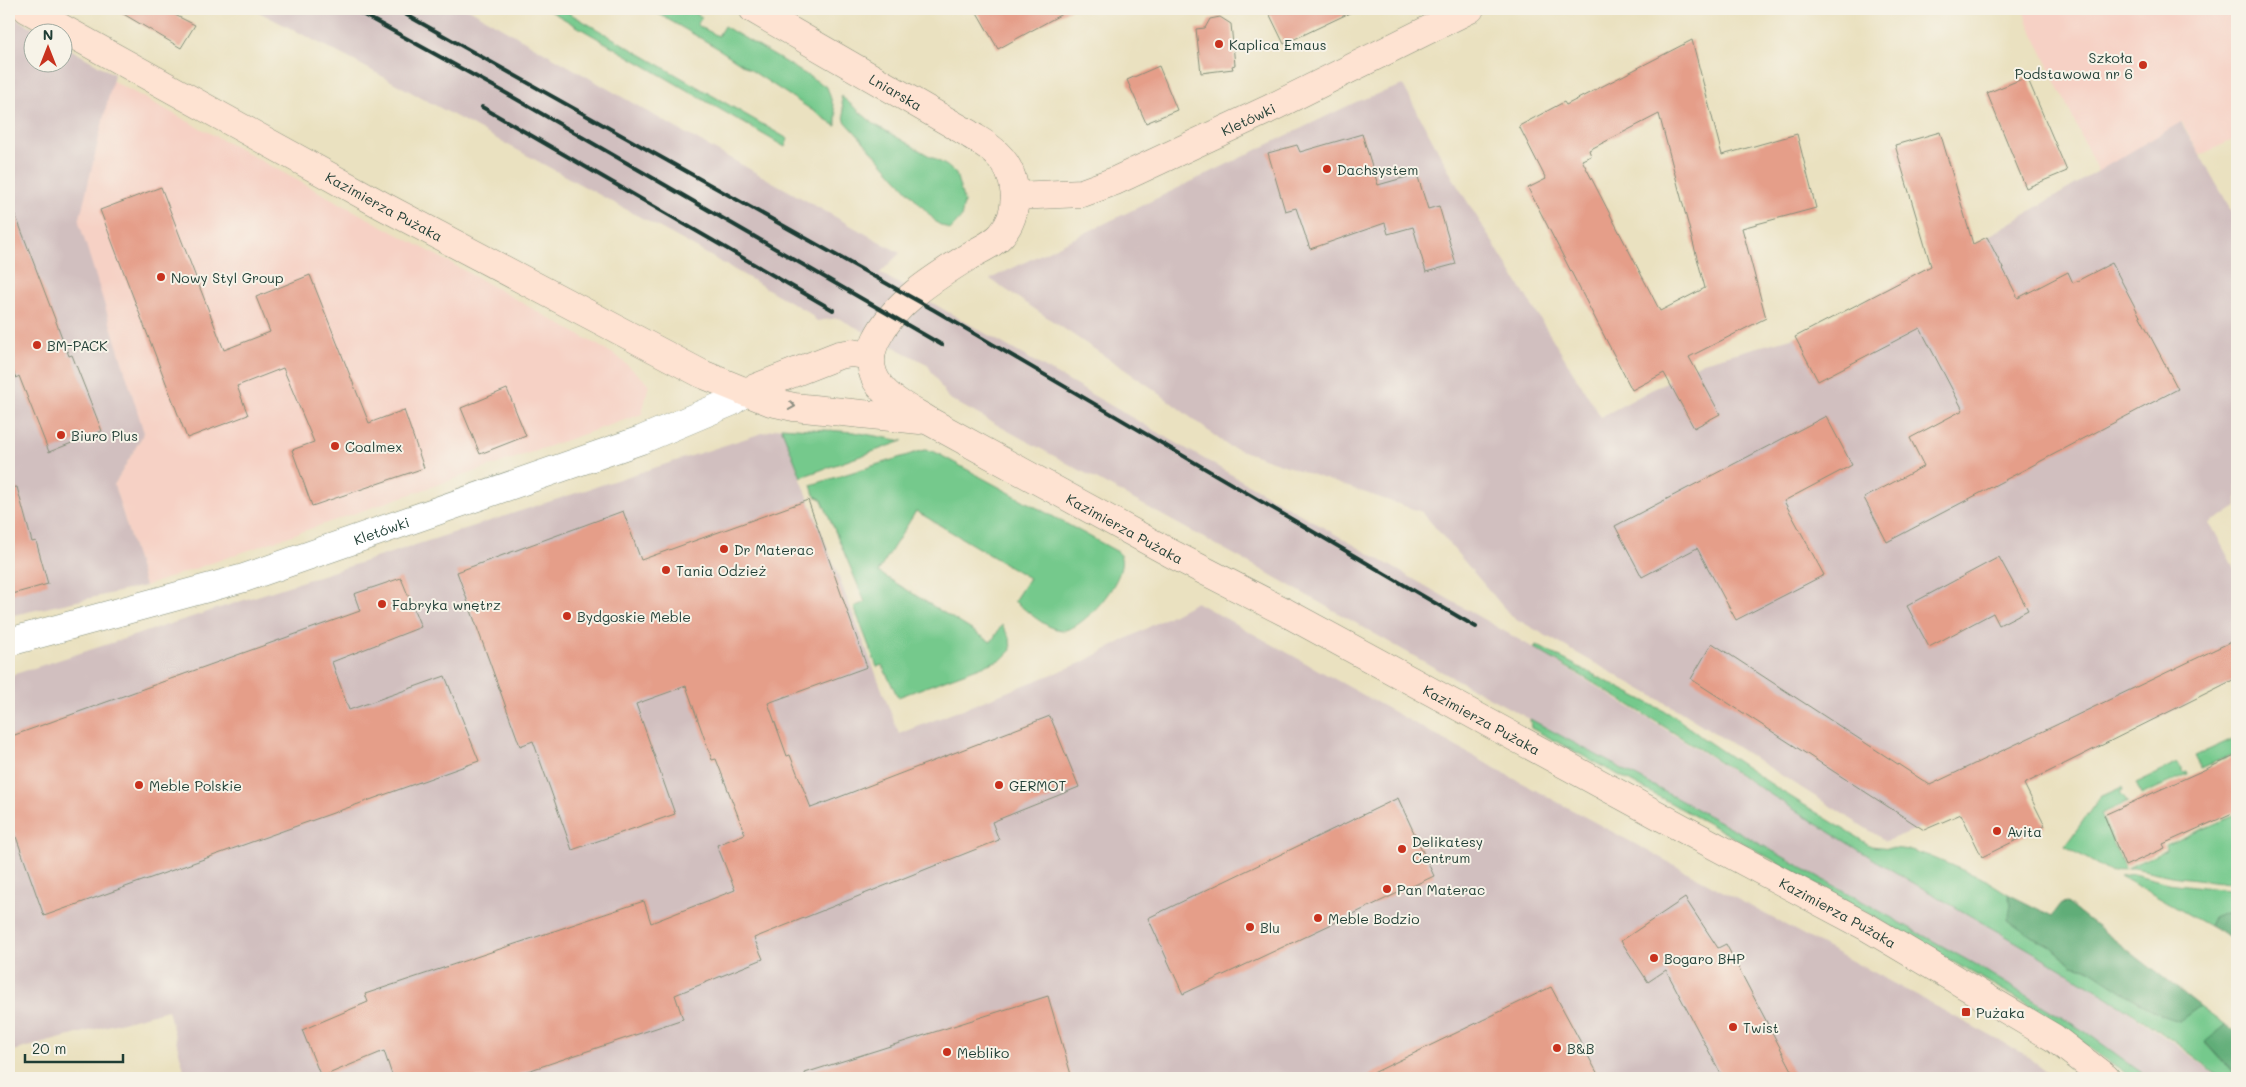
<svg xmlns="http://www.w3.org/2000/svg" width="2246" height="1087" viewBox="0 0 2246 1087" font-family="Mali,sans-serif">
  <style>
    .built { fill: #f6d1c5 }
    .industrial { fill: #d1bfbf }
    .green { fill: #75c98c; stroke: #4a8360 }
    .forest { fill: #60ad78; stroke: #407556 }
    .building { fill: #e59e89; fill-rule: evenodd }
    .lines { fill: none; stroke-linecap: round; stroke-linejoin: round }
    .street-casing { stroke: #848f7a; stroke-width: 29 }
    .secondary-casing { stroke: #848f7a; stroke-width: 29 }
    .street { stroke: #fff; stroke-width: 28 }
    .secondary { stroke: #fee3d2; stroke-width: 28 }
    .rail { stroke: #1f3d34; stroke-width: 4 }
    .oneway { stroke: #8e9083 }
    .poi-dot { fill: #c8321e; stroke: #f7f3e8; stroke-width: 2 }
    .labels { text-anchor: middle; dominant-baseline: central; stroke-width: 4; stroke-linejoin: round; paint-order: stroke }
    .poi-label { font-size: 14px; fill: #1f3d34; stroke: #f7f3e8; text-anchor: start }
    .street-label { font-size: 14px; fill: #1f3d34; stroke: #f7f3e8 }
  </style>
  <rect width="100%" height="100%" fill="#f7f3e8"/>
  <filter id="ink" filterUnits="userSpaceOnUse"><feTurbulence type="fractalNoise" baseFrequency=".02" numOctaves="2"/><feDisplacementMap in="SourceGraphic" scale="10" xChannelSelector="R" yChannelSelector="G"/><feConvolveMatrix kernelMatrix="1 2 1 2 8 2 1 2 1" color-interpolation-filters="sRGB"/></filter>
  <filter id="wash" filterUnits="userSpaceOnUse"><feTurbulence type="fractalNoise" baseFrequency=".0096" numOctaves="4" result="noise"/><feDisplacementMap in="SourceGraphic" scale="20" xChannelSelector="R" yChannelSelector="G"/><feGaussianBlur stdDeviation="1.12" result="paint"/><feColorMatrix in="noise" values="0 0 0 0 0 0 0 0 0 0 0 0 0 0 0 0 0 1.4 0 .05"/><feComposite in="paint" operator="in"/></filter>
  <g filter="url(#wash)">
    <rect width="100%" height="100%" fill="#eae1c0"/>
    <g class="built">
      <path d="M2022 9H2237V138L2200 155 2182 122 2098 172Z"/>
      <path d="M111 80 438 256 617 356 649 384 642 414 145 586 114 485 144 433 56 199Z"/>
    </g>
    <g class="industrial">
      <path d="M253 9H469L676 128 900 253 880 273 1544 654 1895 872 2035 951 2111 999 2222 1078H2149L2087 1033 1976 965 1735 830 1435 668 1255 566 948 398 927 364 838 318 817 321 808 312 684 241 356 62Z"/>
      <path d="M9 15 41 32H32V62H62L63 45 114 74 79 222 144 433 114 485 145 586 9 616Z"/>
      <path d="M1403 85 1454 180 1601 417 1703 362 1795 337 1987 237 2181 122 2237 220V507L2210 523 2237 574V679L1992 800 1886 841 1678 710 1511 616 1422 512 1228 446 1152 388 990 279 1358 101Z"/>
      <path d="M781 427 899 734 1081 663 1196 602 1509 776 2026 1055 2052 1078H186L168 1010 9 1052V676Z"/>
    </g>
    <g class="green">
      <path d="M547 9H562L788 139 785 147Z"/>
      <path d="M650 9H688L702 17 697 25 718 36 724 26 827 87 836 114V126L714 46Z"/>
      <path d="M841 96 874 124 947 166 956 174 964 202 961 218 950 230 937 223 845 121Z"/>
      <path d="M781 427 854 432 903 441 801 477Z"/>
      <path d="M924 450 933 451 1118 552C1135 570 1085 629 1064 630 1046 630 1028 611 1014 601L1029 578 916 511 878 572 991 642 1002 625 1010 639 1011 650 1002 659 898 697 882 665 877 667 854 607 865 602 822 500 814 495 811 485Z"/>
      <path d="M1536 645 1674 716 1704 739 1783 792 1871 846 1911 850 1929 856 1986 880 2008 894 2011 905 2031 936 2051 946 2072 965 2087 968 2156 1013 2179 1021 2200 1006 2226 1025 2205 1043 2237 1078H2222C2120 996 2006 938 1895 872 1773 799 1657 718 1534 648Z"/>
      <path d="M1530 719 1735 830 1976 965 2087 1033 2149 1078H2133L2015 997 1704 821 1531 728Z"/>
      <path d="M2237 737V753L2201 768 2195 756Z"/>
      <path d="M2178 763 2183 773 2187 772 2188 774 2141 795 2136 783Z"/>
      <path d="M2122 787 2123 790 2120 792 2128 802 2101 814 2125 869 2112 873 2065 846 2100 797Z"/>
      <path d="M2237 814V884L2171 876 2134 868H2127L2167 850 2166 845Z"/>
      <path d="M2133 874 2168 883 2237 891 2232 904 2234 909 2213 917 2209 926 2120 876Z"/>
    </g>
    <g class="forest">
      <path d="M2008 894 2052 916 2061 904 2067 903 2200 1006 2179 1021 2156 1013 2087 968 2072 965 2051 946 2031 936 2008 920 2011 905Z"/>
      <path d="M2237 896V942L2209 926 2213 917 2234 909 2232 904Z"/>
      <path d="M2226 1025 2237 1034V1077L2205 1042Z"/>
    </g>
    <g id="blocks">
      <g class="building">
        <path d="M115 9H163L195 25 181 48Z"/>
        <path d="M975 9H1071L998 49Z"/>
        <path d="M1267 9H1358L1284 44Z"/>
        <path d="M1220 17 1231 24 1235 65 1232 66 1233 69 1201 73 1196 29 1205 28 1210 19Z"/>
        <path d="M1692 40 1722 155 1797 134 1816 208 1742 228 1766 318 1689 357 1720 414 1694 428 1664 373 1632 390 1528 188 1546 179 1519 126 1564 102 1566 105ZM1659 114 1705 288 1660 311 1582 160 1591 156 1589 150Z"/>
        <path d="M1159 66 1177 110 1146 123 1127 80Z"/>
        <path d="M2027 77 2067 171 2026 188 1987 93Z"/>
        <path d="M1940 132 1973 244 1987 237 2018 298 2068 272 2073 283 2112 263 2178 389 1887 542 1864 498 1924 466 1910 438 1963 410 1920 328 1818 381 1795 337 1931 266 1895 145Z"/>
        <path d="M1362 134 1378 185 1417 174 1428 209 1439 206 1456 264 1426 272 1413 227 1388 234 1385 223 1310 249 1296 208 1285 211 1268 153 1297 145 1300 152Z"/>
        <path d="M161 187 224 350 270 332 256 297 310 275 369 423 404 410 424 468 312 506 292 450 314 442 283 368 237 386 248 415 187 438 100 210Z"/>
        <path d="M11 203 69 356 72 355 102 431 49 452 19 376 16 378 9 361V204Z"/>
        <path d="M507 389 526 436 480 454 461 408Z"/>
        <path d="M1826 416 1852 465 1784 501 1824 575 1736 620 1697 548 1642 577 1615 526Z"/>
        <path d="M17 487 32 542 36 541 48 584 9 595V488Z"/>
        <path d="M808 500 867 667 768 703 787 756 790 755 811 808 1050 716 1079 787 992 822 999 840 754 938 763 959 675 995 683 1019 507 1078H393L384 1051 321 1077 302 1030 368 1002 365 994 644 901 651 923 735 890 717 845 745 834 716 759 712 760 686 686 636 704 675 814 572 850 533 741 520 746 457 572 623 511 641 560Z"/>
        <path d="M1999 557 2028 610 1999 625 1993 613 1929 647 1907 606Z"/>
        <path d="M401 578 421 627 332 662 349 710 445 676 479 761 44 916 9 817V737L360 611 354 594Z"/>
        <path d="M2237 639V678L2024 784 2045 826 1982 857 1961 814 1924 830 1691 679 1712 643 1930 785Z"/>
        <path d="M2237 755V811L2163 844 2165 848 2125 866 2104 815Z"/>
        <path d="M1398 798 1434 876 1183 994 1148 918Z"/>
        <path d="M1685 898 1718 948 1726 944 1796 1078H1723L1666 970 1648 982 1621 941Z"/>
        <path d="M1551 987 1600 1078H1363Z"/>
        <path d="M1048 996 1072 1078H806L805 1073Z"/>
      </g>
    </g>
  </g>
  <g filter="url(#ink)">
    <use href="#blocks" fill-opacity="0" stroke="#848f7a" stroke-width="1"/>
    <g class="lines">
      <g class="street-casing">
        <g id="street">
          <path id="s1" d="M9 642 244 578 641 440 731 402 745 392"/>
        </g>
      </g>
      <g class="secondary-casing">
        <g id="secondary">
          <path id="s2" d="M27 9 385 207 702 374 771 402 794 407 920 420"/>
          <path id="s3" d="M753 9 966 132C976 139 989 145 997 154 1018 174 1021 211 1002 234 995 243 981 249 971 255 936 277 895 301 876 340 869 355 869 372 880 386 891 401 913 411 929 421L1174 555 1285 612 1689 832 1867 927 2054 1038 2106 1078"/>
          <path id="s4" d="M1015 196 1082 193 1115 181 1267 110 1470 9"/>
          <path d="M745 392 839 355 852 353 871 356"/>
        </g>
      </g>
      <use href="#street" class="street"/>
      <use href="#secondary" class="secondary"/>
      <g class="rail">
        <path d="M353 9 504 92 942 345"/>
        <path d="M396 9 934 310 1476 627"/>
        <path d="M482 107 833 310"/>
      </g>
    </g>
    <defs><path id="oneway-chevron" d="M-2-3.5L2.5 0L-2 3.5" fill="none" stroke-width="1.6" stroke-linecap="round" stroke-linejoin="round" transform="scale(1.25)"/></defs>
    <use class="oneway" href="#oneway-chevron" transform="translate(792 406) rotate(9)"/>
  </g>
  <g class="poi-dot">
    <circle cx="1219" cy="44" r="5"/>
    <circle cx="2143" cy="65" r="5"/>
    <circle cx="1327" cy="169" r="5"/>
    <circle cx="161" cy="277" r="5"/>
    <circle cx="37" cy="345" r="5"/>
    <circle cx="61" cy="435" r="5"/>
    <circle cx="335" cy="446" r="5"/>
    <circle cx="724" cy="549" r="5"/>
    <circle cx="666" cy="570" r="5"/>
    <circle cx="382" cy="604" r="5"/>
    <circle cx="567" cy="616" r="5"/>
    <circle cx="139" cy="785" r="5"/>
    <circle cx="999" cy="785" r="5"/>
    <circle cx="1997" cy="831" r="5"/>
    <circle cx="1402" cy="849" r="5"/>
    <circle cx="1387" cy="889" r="5"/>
    <circle cx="1318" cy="918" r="5"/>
    <circle cx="1250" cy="927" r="5"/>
    <circle cx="1654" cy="958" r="5"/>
    <rect x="1961" y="1007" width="10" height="10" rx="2.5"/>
    <circle cx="1733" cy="1027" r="5"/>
    <circle cx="1557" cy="1048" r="5"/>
    <circle cx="947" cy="1052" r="5"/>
  </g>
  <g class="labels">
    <g class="poi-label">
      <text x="1229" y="44">Kaplica Emaus</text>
      <text x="2133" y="57" text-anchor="end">Szkoła<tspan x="2133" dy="16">Podstawowa nr 6</tspan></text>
      <text x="1337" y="169">Dachsystem</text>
      <text x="171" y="277">Nowy Styl Group</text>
      <text x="47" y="345">BM-PACK</text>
      <text x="71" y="435">Biuro Plus</text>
      <text x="345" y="446">Coalmex</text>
      <text x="734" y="549">Dr Materac</text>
      <text x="676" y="570">Tania Odzież</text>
      <text x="392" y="604">Fabryka wnętrz</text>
      <text x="577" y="616">Bydgoskie Meble</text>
      <text x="149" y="785">Meble Polskie</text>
      <text x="1009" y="785">GERMOT</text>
      <text x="2007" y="831">Avita</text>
      <text x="1412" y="841">Delikatesy<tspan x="1412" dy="16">Centrum</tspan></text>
      <text x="1397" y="889">Pan Materac</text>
      <text x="1328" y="918">Meble Bodzio</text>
      <text x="1260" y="927">Blu</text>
      <text x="1664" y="958">Bogaro BHP</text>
      <text x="1976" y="1012">Pużaka</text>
      <text x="1743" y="1027">Twist</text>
      <text x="1567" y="1048">B&amp;B</text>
      <text x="957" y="1052">Mebliko</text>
    </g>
    <g class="street-label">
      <text stroke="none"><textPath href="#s3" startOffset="165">Lniarska</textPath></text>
      <text stroke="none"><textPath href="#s4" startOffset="249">Kletówki</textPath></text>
      <text stroke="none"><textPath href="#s2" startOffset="408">Kazimierza Pużaka</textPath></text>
      <text stroke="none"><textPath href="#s3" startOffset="871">Kazimierza Pużaka</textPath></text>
      <text stroke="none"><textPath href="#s1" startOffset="389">Kletówki</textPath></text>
      <text stroke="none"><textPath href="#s3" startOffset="1276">Kazimierza Pużaka</textPath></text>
      <text stroke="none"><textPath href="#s3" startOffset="1681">Kazimierza Pużaka</textPath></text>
    </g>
  </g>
  <rect width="2246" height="1087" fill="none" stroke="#f7f3e8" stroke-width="30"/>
  <g transform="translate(48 48)"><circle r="24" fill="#f7f3e8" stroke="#a1aaa0"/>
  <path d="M0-4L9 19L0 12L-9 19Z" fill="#c8321e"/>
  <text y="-8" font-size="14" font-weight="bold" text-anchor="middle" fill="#1f3d34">N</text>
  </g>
  <path d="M25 1054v8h98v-8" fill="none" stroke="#1f3d34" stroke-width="2.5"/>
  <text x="32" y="1054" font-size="15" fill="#1f3d34" stroke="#f7f3e8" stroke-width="4" paint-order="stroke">20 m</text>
</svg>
